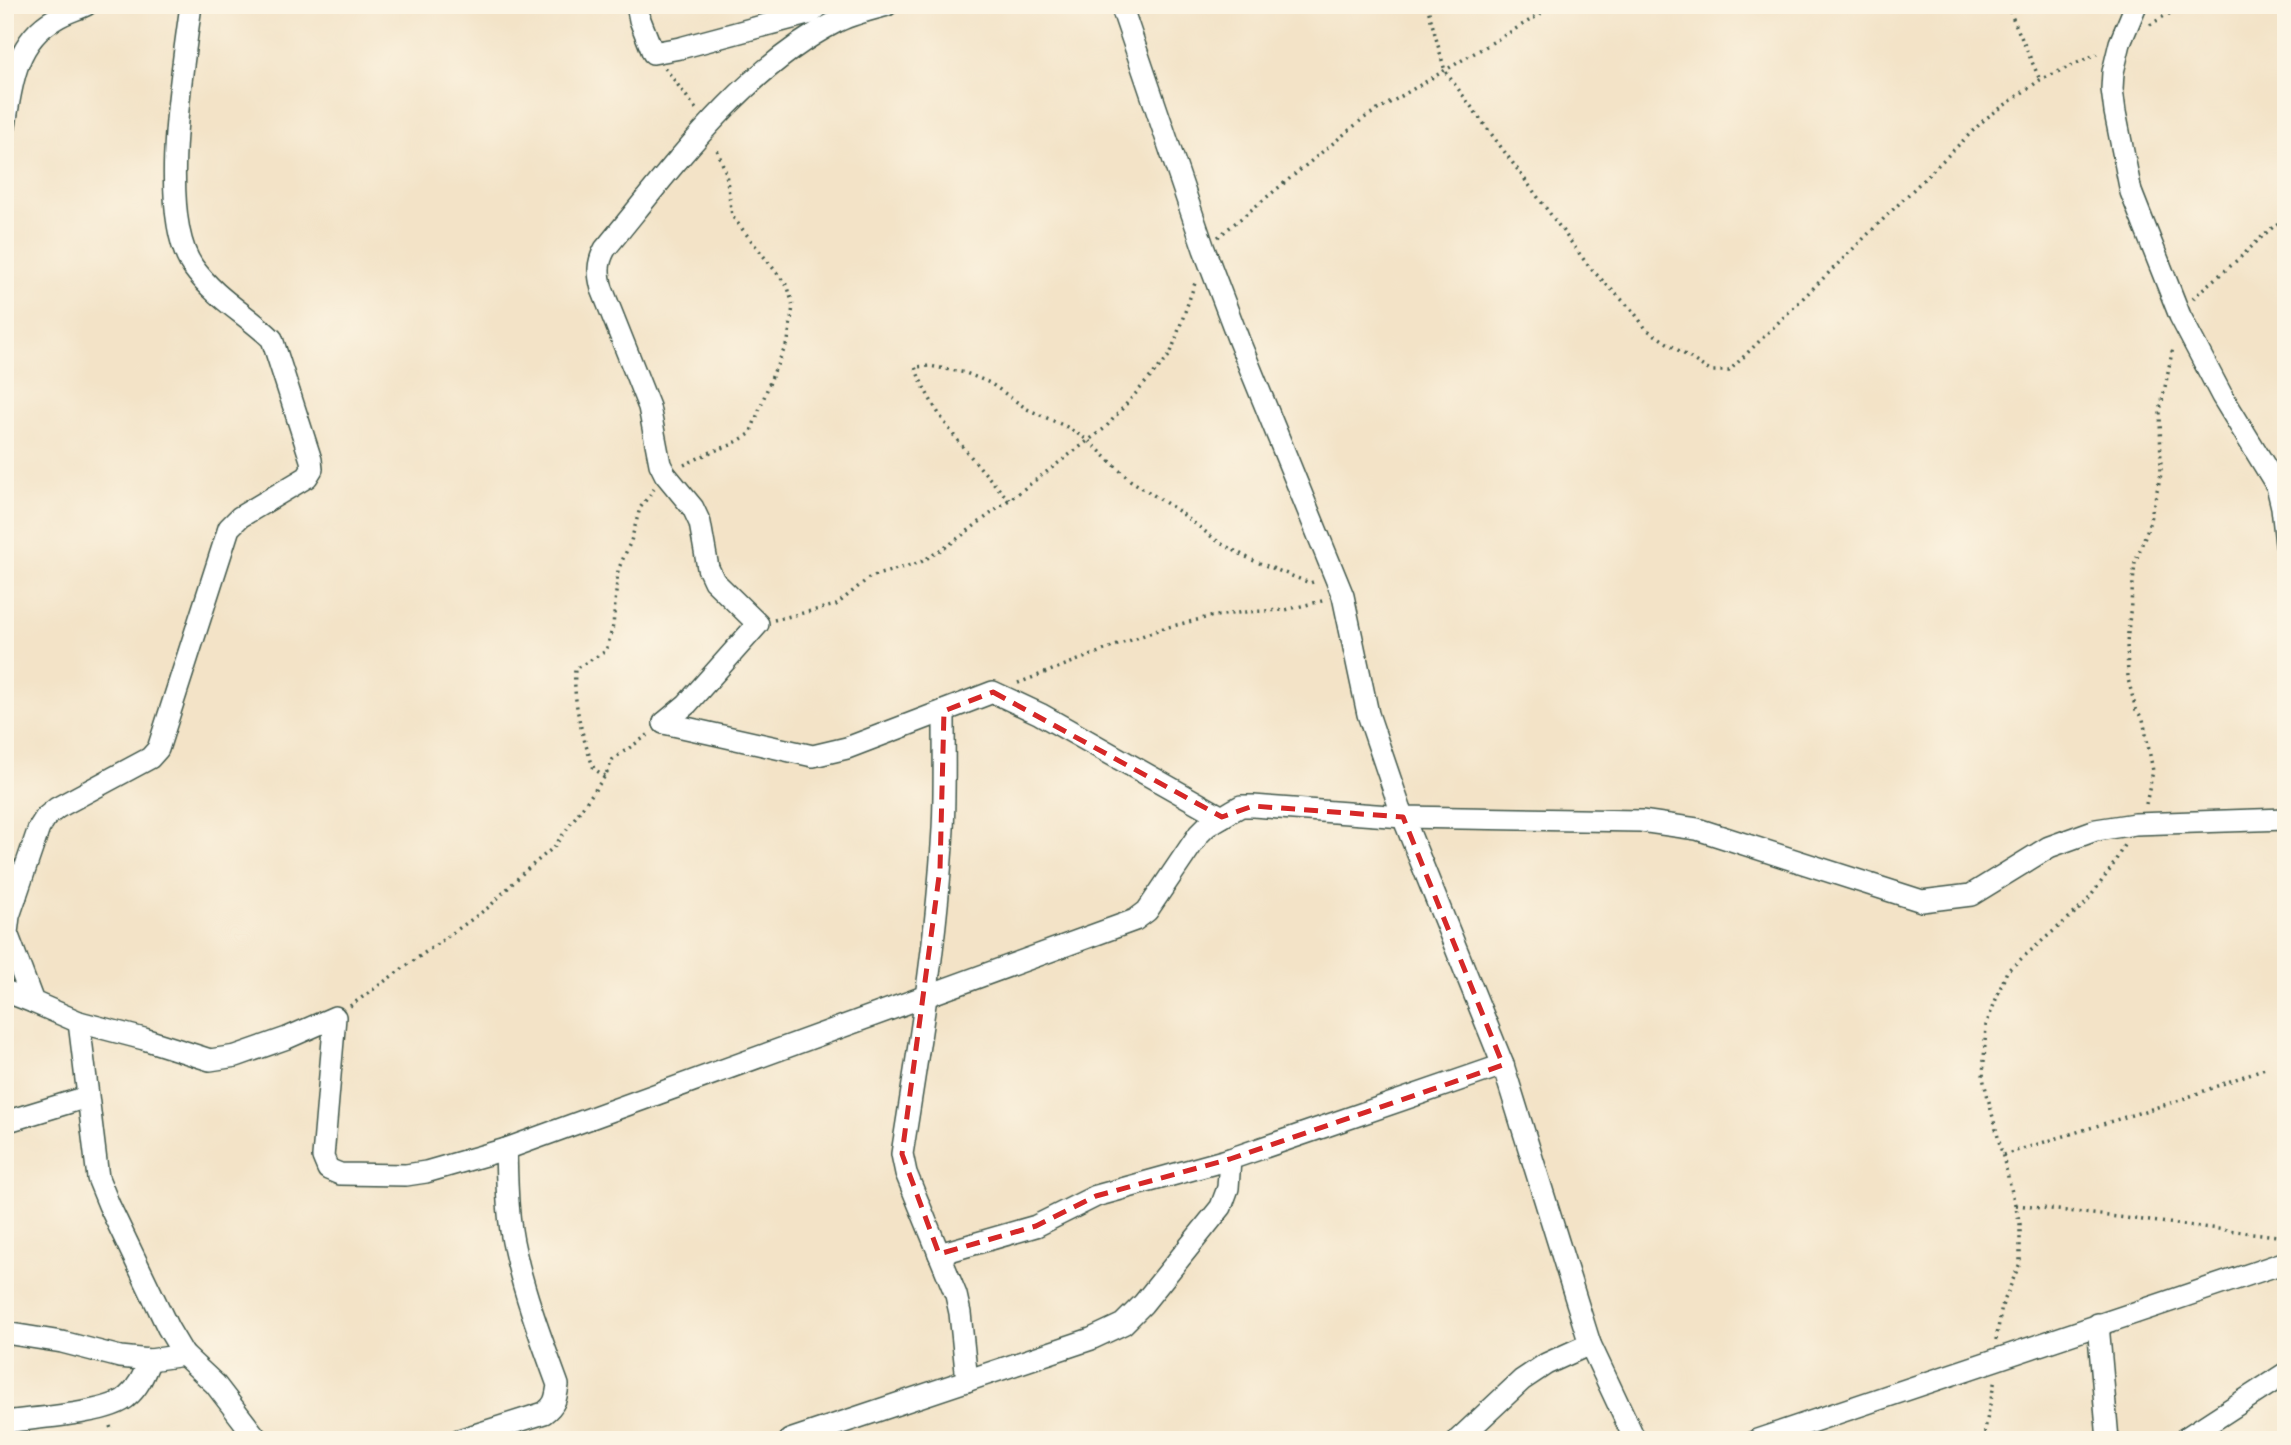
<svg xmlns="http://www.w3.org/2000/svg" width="2291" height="1445" viewBox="0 0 2291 1445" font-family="'IM FELL DW Pica',serif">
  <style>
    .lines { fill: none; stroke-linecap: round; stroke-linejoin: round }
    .street-casing { stroke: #3f564a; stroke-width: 24 }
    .path { stroke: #3f564a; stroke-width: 3.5; stroke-dasharray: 2 5; stroke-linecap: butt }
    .street { stroke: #fff; stroke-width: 21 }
    .marked { fill: none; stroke: #d62828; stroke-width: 5; stroke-dasharray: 14 9; stroke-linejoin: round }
  </style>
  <rect width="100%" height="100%" fill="#fcf5e5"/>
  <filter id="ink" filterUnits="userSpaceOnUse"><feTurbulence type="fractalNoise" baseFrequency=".0143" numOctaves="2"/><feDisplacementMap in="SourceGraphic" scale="14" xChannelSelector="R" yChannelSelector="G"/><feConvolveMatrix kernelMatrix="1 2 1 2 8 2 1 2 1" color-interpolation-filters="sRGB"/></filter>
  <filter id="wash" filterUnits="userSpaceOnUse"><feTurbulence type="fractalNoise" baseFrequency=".00686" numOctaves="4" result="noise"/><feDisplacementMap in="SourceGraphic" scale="28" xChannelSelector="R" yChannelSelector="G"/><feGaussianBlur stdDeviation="1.57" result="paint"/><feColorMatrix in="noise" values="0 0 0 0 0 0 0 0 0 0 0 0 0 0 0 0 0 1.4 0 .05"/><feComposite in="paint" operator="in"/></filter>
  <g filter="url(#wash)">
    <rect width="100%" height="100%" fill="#f3e3c7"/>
  </g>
  <g filter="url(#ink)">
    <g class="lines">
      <g class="street-casing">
        <g id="street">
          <path d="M191 5C183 67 157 216 193 267 216 299 245 313 272 339L311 460 312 469 307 477 240 517 229 528 158 749 150 758 57 808 46 817 39 828 9 916 7 933 33 1002 79 1022 144 1039 210 1060 236 1056 287 1038 335 1017 323 1157 328 1169 340 1174 406 1175 426 1172 506 1149 1135 920 1147 911 1199 834 1207 826 1232 811 1241 806H1253L1403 817 1641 821 1697 829 1922 901 1971 895 2049 847 2096 830 2135 824 2286 819"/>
          <path d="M637 5 640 20 653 53 680 48 811 13 820 5"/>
          <path d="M1121 5 1204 249 1239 341 1343 596 1368 714 1403 817 1503 1065 1590 1344 1635 1440"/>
          <path d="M2136 5 2120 43 2113 72 2112 89 2115 112 2131 192 2180 316 2222 396 2277 486 2282 507 2286 544"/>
          <path d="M5 126C11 87 15 41 55 19 64 13 75 10 86 5"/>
          <path d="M944 711C944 750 945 790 943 829 937 938 919 1047 902 1154L906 1173 956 1295 960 1313 967 1381"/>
          <path d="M664 723 687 704 758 624 714 581 708 568 700 523 693 508 665 474 660 464 649 407 602 289C598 273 597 264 605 249 671 169 742 70 836 22 851 14 870 10 887 5"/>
          <path d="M664 723 813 756 847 748 993 692 1040 714 1222 817"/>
          <path d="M5 866 16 896"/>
          <path d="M5 991 33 1002"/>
          <path d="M79 1022 98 1178 109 1205 168 1328 184 1355 215 1384 258 1440"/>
          <path d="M5 1122 87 1097"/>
          <path d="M939 1254 1036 1226 1096 1196 1230 1159"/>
          <path d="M2098 1324 2108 1440"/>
          <path d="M5 1333 62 1342 120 1357 150 1360 184 1355"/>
          <path d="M5 1422C32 1418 109 1414 127 1397 139 1387 144 1374 150 1360"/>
          <path d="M459 1440 544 1413C555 1405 556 1399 558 1385 542 1341 525 1297 515 1251 507 1218 507 1183 506 1149"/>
          <path d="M790 1440 1091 1339 1123 1324 1143 1304 1221 1207 1228 1188 1230 1159 1503 1065"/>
          <path d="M1458 1440 1522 1380 1546 1364 1590 1344"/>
          <path d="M1757 1440 2286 1262"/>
          <path d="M2183 1440 2286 1373"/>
        </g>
      </g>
      <g class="path">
        <path d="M1427 5 1445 71 1590 268 1633 311 1646 329 1710 371H1729L1985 119 2040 80 2097 54"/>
        <path d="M2007 5 2040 80"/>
        <path d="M2150 25 2166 15 2193 5"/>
        <path d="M665 68 696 109"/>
        <path d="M1218 237 1364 118 1539 15 1552 5"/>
        <path d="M2193 299C2206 284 2221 275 2235 262 2253 247 2266 230 2286 218"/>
        <path d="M684 465 711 452 731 445 750 434 773 374 788 341 793 306 788 287 732 216 726 173 716 147"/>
        <path d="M1009 500C972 459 935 419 915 367L930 366 966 373 990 383 1027 409 1067 427 1089 441 1130 480 1177 510 1220 543 1252 560 1302 580 1310 583 1316 581"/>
        <path d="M774 620 836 605 870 577 921 562 949 545 1105 428 1170 355 1195 283"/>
        <path d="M1018 683 1160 629 1209 617 1244 612 1285 610 1326 600"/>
        <path d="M605 776 594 769C582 736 573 704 575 669L606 651 613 626 618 570 631 541 640 508 654 489"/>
        <path d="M2146 804 2153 771 2143 719 2136 710 2128 679 2127 643 2135 563 2148 528 2161 474 2160 412 2173 347"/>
        <path d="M350 1006 489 907 524 872 554 847 605 776 613 759 648 735"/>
        <path d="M2003 1155 2180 1100 2265 1068"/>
        <path d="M2016 1205 2286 1237"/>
        <path d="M1996 1340 2002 1306 2020 1263V1224L1983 1078 1986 1025 2007 971 2085 904 2112 867 2124 845"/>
        <path d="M110 1426 115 1440"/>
        <path d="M1985 1440V1430L1995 1379"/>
      </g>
      <use href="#street" class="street"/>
    </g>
  </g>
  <path class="marked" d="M993 692 1222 817 1253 806 1403 817 1503 1065 1230 1159 1096 1196 1036 1226 939 1254 902 1154 940 869 944 711Z"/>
  <rect width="2291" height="1445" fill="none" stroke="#fcf5e5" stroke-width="28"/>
</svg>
